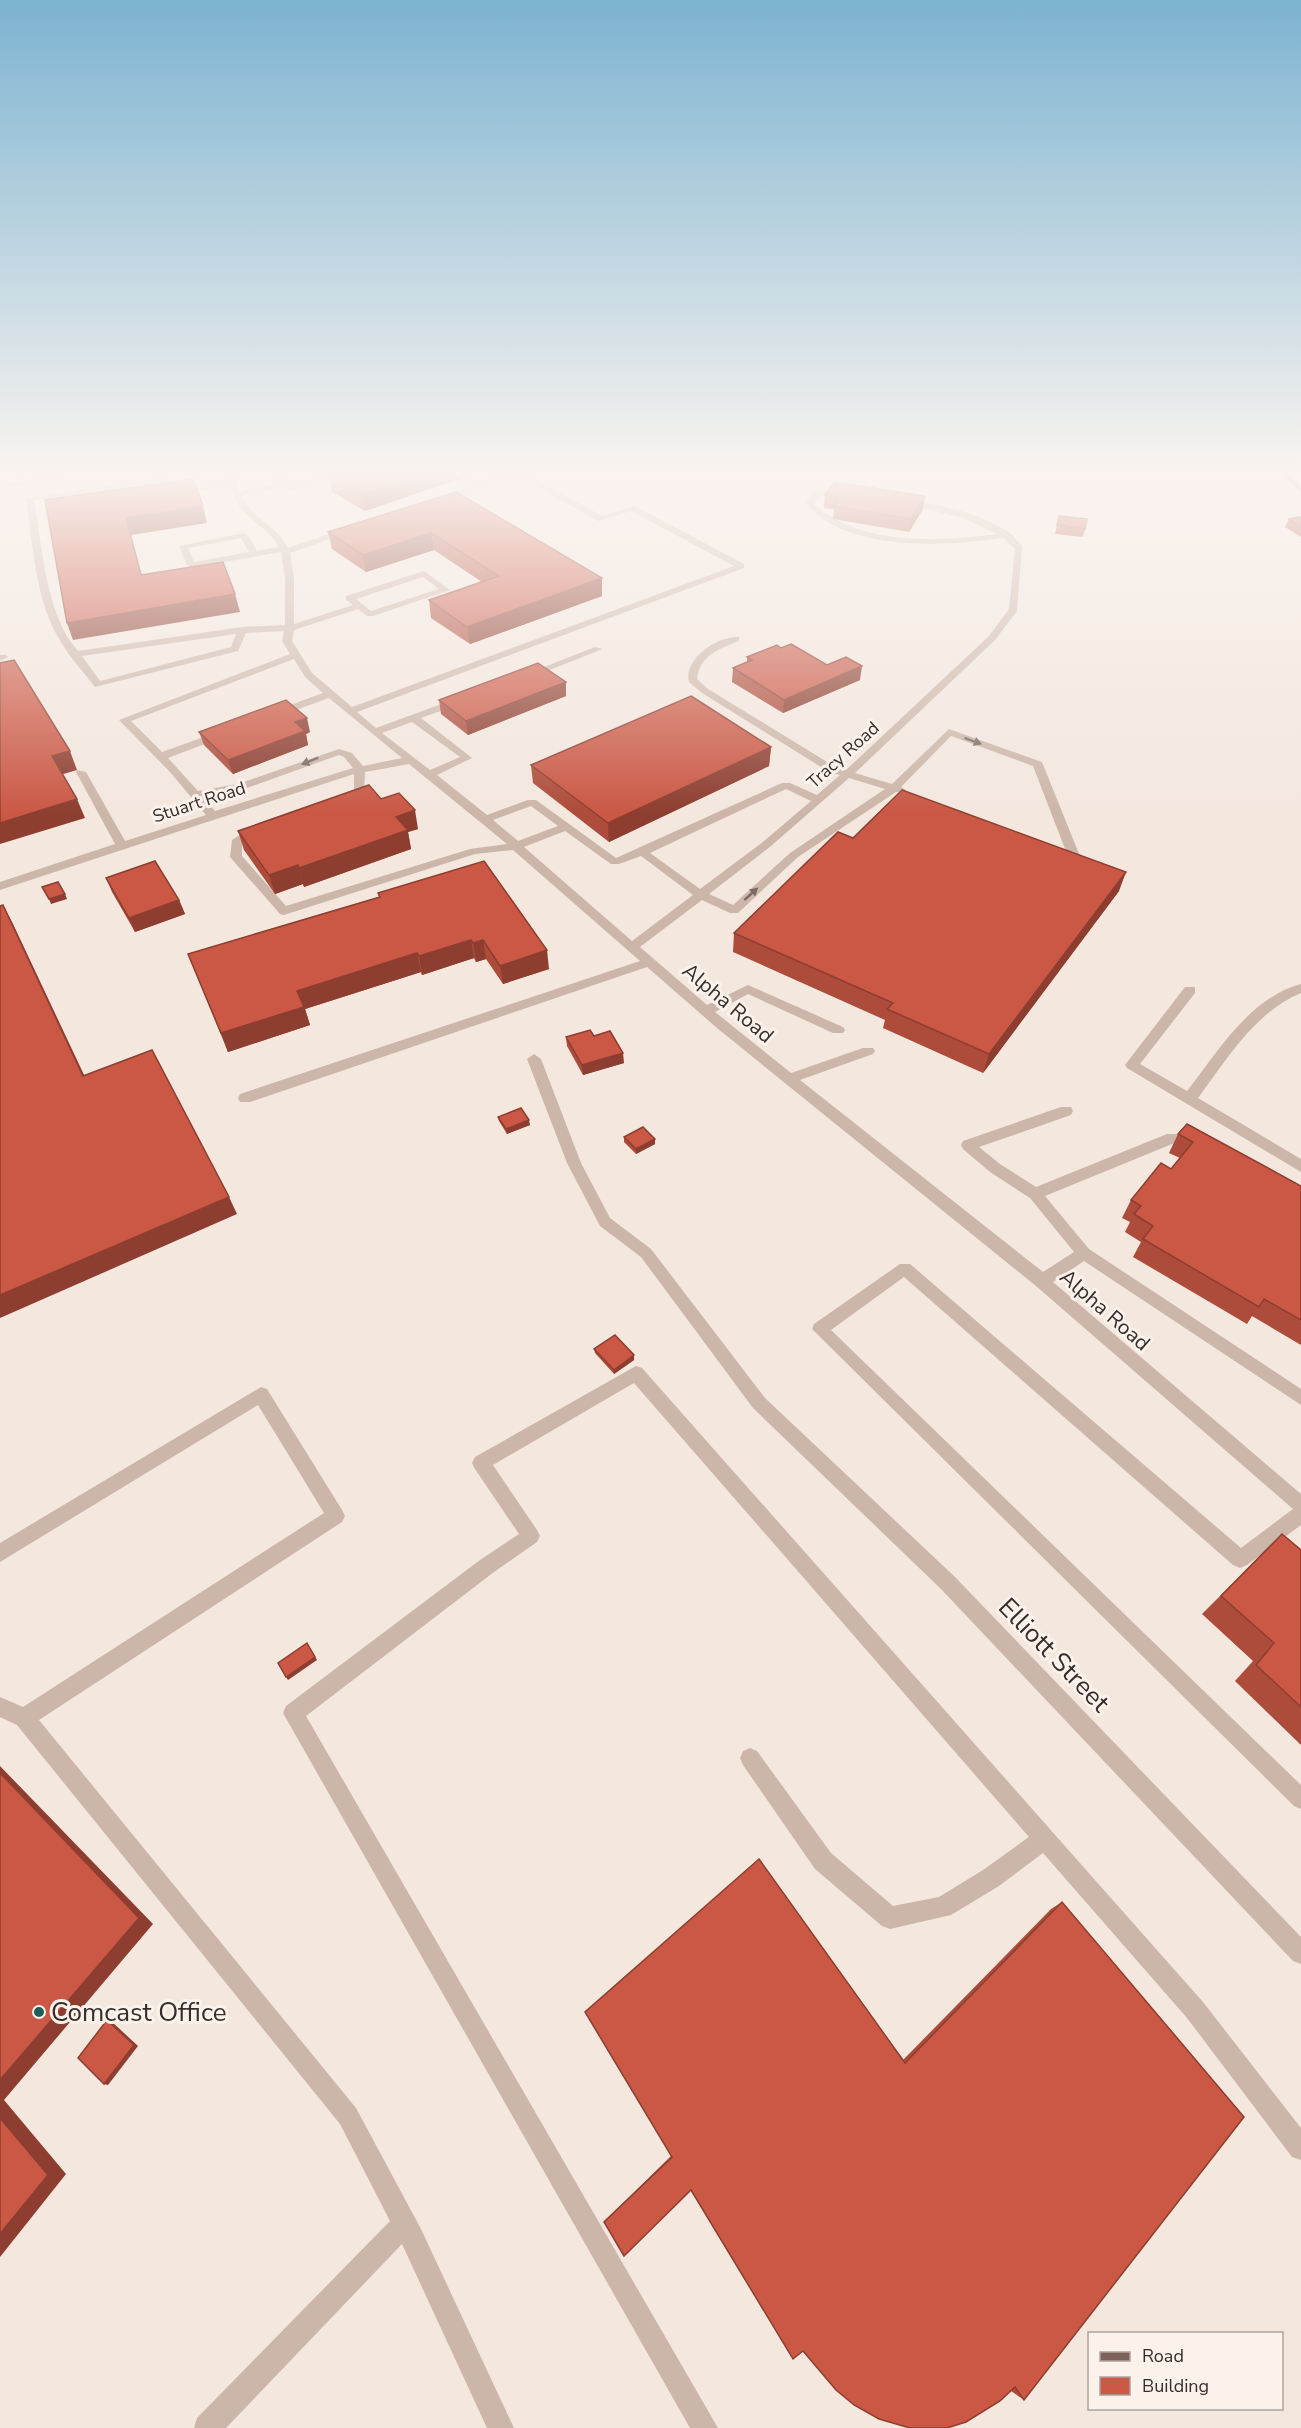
<svg xmlns="http://www.w3.org/2000/svg" width="1301" height="2428" viewBox="0 0 1301 2428" font-family="'Nunito Sans',sans-serif">
  <style>
    .lines { fill: none; stroke-linecap: round; stroke-linejoin: round }
    .minor { fill: #ccb6a9; fill-rule: evenodd }
    .major { fill: #7c625a; fill-rule: evenodd }
    .wall { fill: #ae4c3b }
    .shaded-wall { fill: #8d3e30 }
    .building { fill: #ca5845; stroke: #8d3e30; stroke-width: 1.5 }
    .oneway { fill: #7b6b63 }
    .poi-dot { fill: #1d5d5a; stroke: #fbf2eb; stroke-width: 2 }
    .labels { text-anchor: middle; dominant-baseline: central; stroke-width: 6; stroke-linejoin: round; paint-order: stroke }
    .far-street-label { font-size: 18px; fill: #392d29; stroke: #fbf2eb }
    .street-label { font-size: 21px; fill: #392d29; stroke: #fbf2eb }
    .near-street-label { font-size: 26px; fill: #392d29; stroke: #fbf2eb }
    .near-poi-label { font-size: 26px; fill: #392d29; stroke: #fbf2eb; text-anchor: start }
  </style>
  <rect width="100%" height="100%" fill="#f3e7de"/>
  <g class="lines">
    <g class="minor">
      <path d="M62 473H81L0 489V485Z"/>
      <path d="M228 473H236L240 492 272 485 273 476 276 473H288L281 477 280 484C306 486 321 473 346 473L297 490 276 488 241 496C252 518 278 526 288 548L345 529 352 531 290 553 294 578V624L353 605 346 600V596L424 571 450 590 373 616H367L358 609 294 630 292 641 312 673 352 707 734 566 631 511 598 521 518 476 442 502H436V498L509 473H525L602 516 635 506 744 564V568L357 712 376 728 455 699H463V703L421 718 472 758 437 775 487 815 528 800H536L616 858 782 783H790L817 795 840 775 829 772 702 693 689 682C683 659 718 635 739 637V641C719 649 700 655 697 679L708 689 837 768 846 770 989 636 1009 609 1015 549 1003 538C943 546 850 553 806 504L812 493 834 489 851 490V494C840 495 829 494 818 497L814 504C862 546 937 542 997 534L963 518 901 503 900 501 904 499C939 505 980 512 1010 533 1013 535 1018 543 1022 546L1017 611 995 640 855 773 892 784 949 729 1042 762 1079 854 1077 856H1069L1067 854 1033 766 951 736 901 787 906 790 905 792H896L798 857 738 913H730L702 900 640 947 707 1005 748 985 843 1027 845 1030 843 1033H833L748 994 715 1012 791 1073 863 1048H873L875 1051 873 1054 800 1080 1043 1272 1074 1252 1030 1198 990 1172 963 1149 961 1145 963 1141 1061 1107H1071L1073 1111 1071 1115 979 1147 1000 1164 1036 1187 1167 1134H1177L1179 1138 1177 1142 1045 1196 1089 1249 1301 1389V1405L1084 1261 1053 1282 1301 1494V1525L1247 1565 1240 1568 1233 1565 904 1277 831 1330 1301 1785V1809L1294 1806 812 1329 814 1324 900 1264H910L1241 1548 1293 1509 1036 1286 717 1028 647 967 250 1102H240L238 1098 240 1094 640 961 513 850 475 854 284 915 280 914 230 857 232 840 254 826H262V830L242 843V856L286 906 470 849 507 844 409 764 365 772 364 793 344 801 339 798 354 791V774L0 890V882L115 844 76 772 77 770 86 772 125 841 206 815 170 772 119 720 290 654 282 641 284 631 246 633 238 651 95 687C84 672 70 658 61 642 35 601 33 545 26 498L166 477 184 487 230 482ZM165 482 183 491 231 487C236 516 266 524 279 547L257 551 248 535 244 533 179 546 187 565 191 568 281 552 285 578V625L242 627 78 651C46 616 42 546 34 500ZM241 538 249 552 194 562 188 548ZM423 577 439 589 371 611 356 599ZM236 634 231 647 100 681 82 656ZM294 659 305 677 323 693 271 712V716H279L329 698 402 758 363 766 352 753 339 749 238 784 198 791 168 758 223 737V733H215L162 752 131 721ZM412 722 460 757 430 770 382 733ZM339 755 344 757 353 768 215 811 203 797 244 789ZM849 778 885 789 790 853 733 905 709 894 771 846ZM786 789 811 801 763 842 700 889 650 853ZM531 806 558 826 518 841 493 820ZM565 831 611 864H619L641 856 693 895 632 941 524 847Z"/>
      <path d="M595 647 603 649 529 678 521 676Z"/>
      <path d="M0 655H6L8 657 0 661Z"/>
      <path d="M1301 984V993C1255 1012 1227 1059 1198 1098L1301 1159V1172L1127 1068 1125 1065 1185 987H1195V993L1140 1064 1187 1091C1218 1052 1249 998 1301 984Z"/>
      <path d="M534 1054 541 1059 581 1163 610 1218 651 1249 765 1398 955 1577 1301 1937V1964L1293 1961 941 1589 753 1408 641 1257 600 1226 567 1163 527 1059Z"/>
      <path d="M636 1366 642 1368 1203 2002 1301 2128V2160L1292 2157 1187 2018 1043 1853 999 1886 951 1915 890 1929 882 1926 815 1869 743 1765 740 1758 743 1751 750 1748 757 1751 831 1853 893 1906 939 1897 983 1870 1029 1837 634 1383 493 1465 537 1530 540 1536 537 1542 494 1572 306 1716 718 2428H690L283 1713 286 1706 480 1560 519 1534 475 1469 472 1463 475 1457Z"/>
      <path d="M261 1387 267 1389 342 1510 345 1516 342 1522 39 1720 356 2108 421 2229 514 2428H487L402 2244 226 2428H194L197 2418 390 2221 340 2124 17 1725 0 1717V1697L23 1707 324 1513 258 1405 0 1562V1543Z"/>
    </g>
    <path class="major" d="M1279 473H1288L1301 486V492Z"/>
  </g>
  <g class="wall">
    <path d="M334 473H476L365 511 332 492 329 475Z"/>
    <path d="M456 492 602 578V596L470 644 431 618 429 600 482 582 434 550 366 572 332 549 328 532Z"/>
    <path d="M825 495 923 509 909 532 833 519 834 509 824 508Z"/>
    <path d="M1059 516 1085 529 1083 537 1055 534Z"/>
    <path d="M1301 517V537L1285 527 1289 519Z"/>
    <path d="M781 648 827 665 860 680 783 713 732 682 733 668 747 662V657Z"/>
    <path d="M566 682V696L468 735 441 714 439 700Z"/>
    <path d="M199 732H310L306 734 308 745 233 774 204 745Z"/>
    <path d="M771 747 769 766 609 842 533 783 531 765Z"/>
    <path d="M381 799 418 829 408 832 411 849 304 887 303 884 275 894 244 850 238 831Z"/>
    <path d="M853 838 1119 891 983 1073 883 1028 885 1020 733 952 734 933Z"/>
    <path d="M106 878 179 900 185 914 135 932 112 892Z"/>
    <path d="M378 893 549 969 503 984 486 959 476 962 474 958 422 975 421 972 305 1009 310 1025 228 1052 188 954 379 897Z"/>
    <path d="M594 1036 624 1063 583 1075 567 1046 566 1037Z"/>
    <path d="M498 1117 530 1125 507 1134 499 1121Z"/>
    <path d="M1178 1134 1301 1186V1345L1252 1316 1247 1324 1133 1257 1141 1242 1125 1232 1130 1222 1122 1218 1131 1200 1171 1169 1180 1158 1169 1153Z"/>
    <path d="M624 1137 655 1139V1144L636 1154 624 1142Z"/>
    <path d="M594 1349 634 1355V1360L614 1374 595 1353Z"/>
    <path d="M1282 1534 1301 1550V1745L1235 1681 1253 1661 1202 1614Z"/>
    <path d="M1062 1902 1024 2400 1011 2391 691 2190 604 2222 606 2220 671 2156 903 2060 1051 1909Z"/>
  </g>
  <g class="shaded-wall">
    <path d="M15 473H24L16 476Z"/>
    <path d="M425 473H476L365 511 362 494Z"/>
    <path d="M925 496 923 509 909 532 911 519Z"/>
    <path d="M203 506 207 523 131 535 147 592 126 518Z"/>
    <path d="M431 533 434 550 366 572 363 555Z"/>
    <path d="M602 578V596L470 644 467 627Z"/>
    <path d="M235 594 240 612 73 640 67 623Z"/>
    <path d="M862 666 860 680 783 713 784 700Z"/>
    <path d="M566 682V696L468 735 466 721Z"/>
    <path d="M307 718 310 732 306 734 308 745 233 774 228 760 295 722Z"/>
    <path d="M771 747 769 766 609 842 608 823Z"/>
    <path d="M70 751 77 770 60 775 52 756Z"/>
    <path d="M77 799 85 818 0 844V823Z"/>
    <path d="M415 810 418 829 408 832 411 849 304 887 299 868 396 817Z"/>
    <path d="M298 865 303 884 275 894 269 875Z"/>
    <path d="M1126 872 1119 891 983 1073 989 1054Z"/>
    <path d="M65 894 67 899 51 904 49 899Z"/>
    <path d="M179 900 185 914 135 932 129 918Z"/>
    <path d="M3 905 13 924 93 1094 83 1076Z"/>
    <path d="M471 940 474 958 422 975 419 956Z"/>
    <path d="M483 940 486 959 476 962 473 943Z"/>
    <path d="M547 950 549 969 503 984 500 966Z"/>
    <path d="M417 953 421 972 305 1009 310 1025 228 1052 221 1033 297 991Z"/>
    <path d="M623 1053 624 1063 583 1075 582 1065Z"/>
    <path d="M529 1120 530 1125 507 1134 506 1129Z"/>
    <path d="M655 1139V1144L636 1154V1149Z"/>
    <path d="M229 1197 237 1214 0 1318V1295Z"/>
    <path d="M634 1355V1360L614 1374V1370Z"/>
    <path d="M307 1643 317 1660 288 1680 286 1677Z"/>
    <path d="M0 1766 153 1924 4 2100 66 2174 0 2257Z"/>
    <path d="M107 2020 111 2021 138 2046 108 2085 104 2084Z"/>
  </g>
  <g class="building">
    <path d="M334 473H425L362 494 329 475Z"/>
    <path d="M193 479 203 506 126 518 141 575 223 562 235 594 67 623 45 500Z"/>
    <path d="M835 482 925 496 911 519 834 506 840 497 825 495Z"/>
    <path d="M456 492 602 578 467 627 429 600 499 576 431 533 363 555 328 532Z"/>
    <path d="M1059 516 1087 519 1085 529 1057 525Z"/>
    <path d="M1301 517V527L1289 519Z"/>
    <path d="M791 644 827 665 846 657 862 666 784 700 733 668 752 660 747 657 777 645 781 648Z"/>
    <path d="M14 660 70 751 52 756 77 799 0 823V663Z"/>
    <path d="M538 663 566 682 466 721 439 700Z"/>
    <path d="M691 696 771 747 608 823 531 765Z"/>
    <path d="M286 700 307 718 295 722 305 731 228 760 199 732Z"/>
    <path d="M369 785 381 799 399 793 415 810 396 817 408 830 299 868 298 865 269 875 238 831Z"/>
    <path d="M902 790 1126 872 989 1054 887 1009 893 1003 734 933 838 832 853 838Z"/>
    <path d="M155 861 179 900 129 918 106 878Z"/>
    <path d="M484 861 547 950 500 966 483 940 473 943 471 940 419 956 417 953 297 991 304 1007 221 1033 188 954 380 897 378 893Z"/>
    <path d="M58 882 65 894 49 899 42 887Z"/>
    <path d="M3 905 83 1076 152 1050 229 1197 0 1295V906Z"/>
    <path d="M590 1030 594 1036 610 1031 623 1053 582 1065 566 1037Z"/>
    <path d="M521 1108 529 1120 506 1129 498 1117Z"/>
    <path d="M1187 1124 1301 1186V1320L1264 1299 1259 1307 1143 1239 1153 1226 1134 1214 1141 1206 1131 1200 1161 1163 1171 1169 1193 1142 1178 1134Z"/>
    <path d="M643 1127 655 1139 636 1149 624 1137Z"/>
    <path d="M615 1335 634 1355 614 1370 594 1349Z"/>
    <path d="M1282 1534 1301 1550V1707L1256 1665 1274 1643 1221 1596Z"/>
    <path d="M307 1643 315 1657 286 1677 278 1663Z"/>
    <path d="M0 1773 139 1918 0 2080Z"/>
    <path d="M759 1859 905 2063 1062 1902 1244 2117 1024 2400 1015 2387 1000 2401 966 2422 947 2428H910L879 2419 854 2405 836 2390 803 2351 793 2359 691 2190 624 2256 604 2222 672 2157 585 2012Z"/>
    <path d="M107 2020 134 2045 104 2084 78 2058Z"/>
    <path d="M0 2118 48 2175 0 2234Z"/>
  </g>
  <defs><path id="oneway-solid" d="M-6-.8H1V-3.2L6.5 0L1 3.2V.8H-6Z" transform="scale(1.5)"/></defs>
  <g class="oneway">
    <use href="#oneway-solid" transform="translate(973 741) rotate(20)"/>
    <use href="#oneway-solid" transform="translate(310 761) rotate(158)"/>
    <use href="#oneway-solid" transform="translate(751 894) rotate(-42)"/>
  </g>
  <linearGradient id="sky" x2="0" y2="1"><stop stop-color="#7cb3d1"/><stop offset="0.58" stop-color="#faf4f0"/><stop offset="1" stop-color="#faf4f0" stop-opacity="0"/></linearGradient>
  <rect width="1301" height="813" fill="url(#sky)"/>
  <circle class="poi-dot" cx="39" cy="2012" r="6"/>
  <g class="labels">
    <g class="far-street-label">
      <text transform="translate(843 755) rotate(-42)">Tracy Road</text>
      <text transform="translate(199 802) rotate(-18)">Stuart Road</text>
    </g>
    <g class="street-label">
      <text transform="translate(728 1003) rotate(40)">Alpha Road</text>
      <text transform="translate(1105 1310) rotate(41)">Alpha Road</text>
    </g>
    <g class="near-street-label">
      <text transform="translate(1054 1655) rotate(46)">Elliott Street</text>
    </g>
    <g class="near-poi-label">
      <text x="51" y="2012">Comcast Office</text>
    </g>
  </g>
  <rect x="1088" y="2332" width="195" height="78" fill="#fbf2eb" stroke="#ada39d" stroke-width="1.5"/>
  <rect x="1100" y="2352" width="30" height="9" fill="#7c625a" stroke="#ada39d" stroke-width="1.5"/>
  <text x="1142" y="2362" font-size="18" fill="#392d29">Road</text>
  <rect x="1100" y="2377" width="30" height="18" fill="#ca5845" stroke="#ada39d" stroke-width="1.5"/>
  <text x="1142" y="2392" font-size="18" fill="#392d29">Building</text>
</svg>
